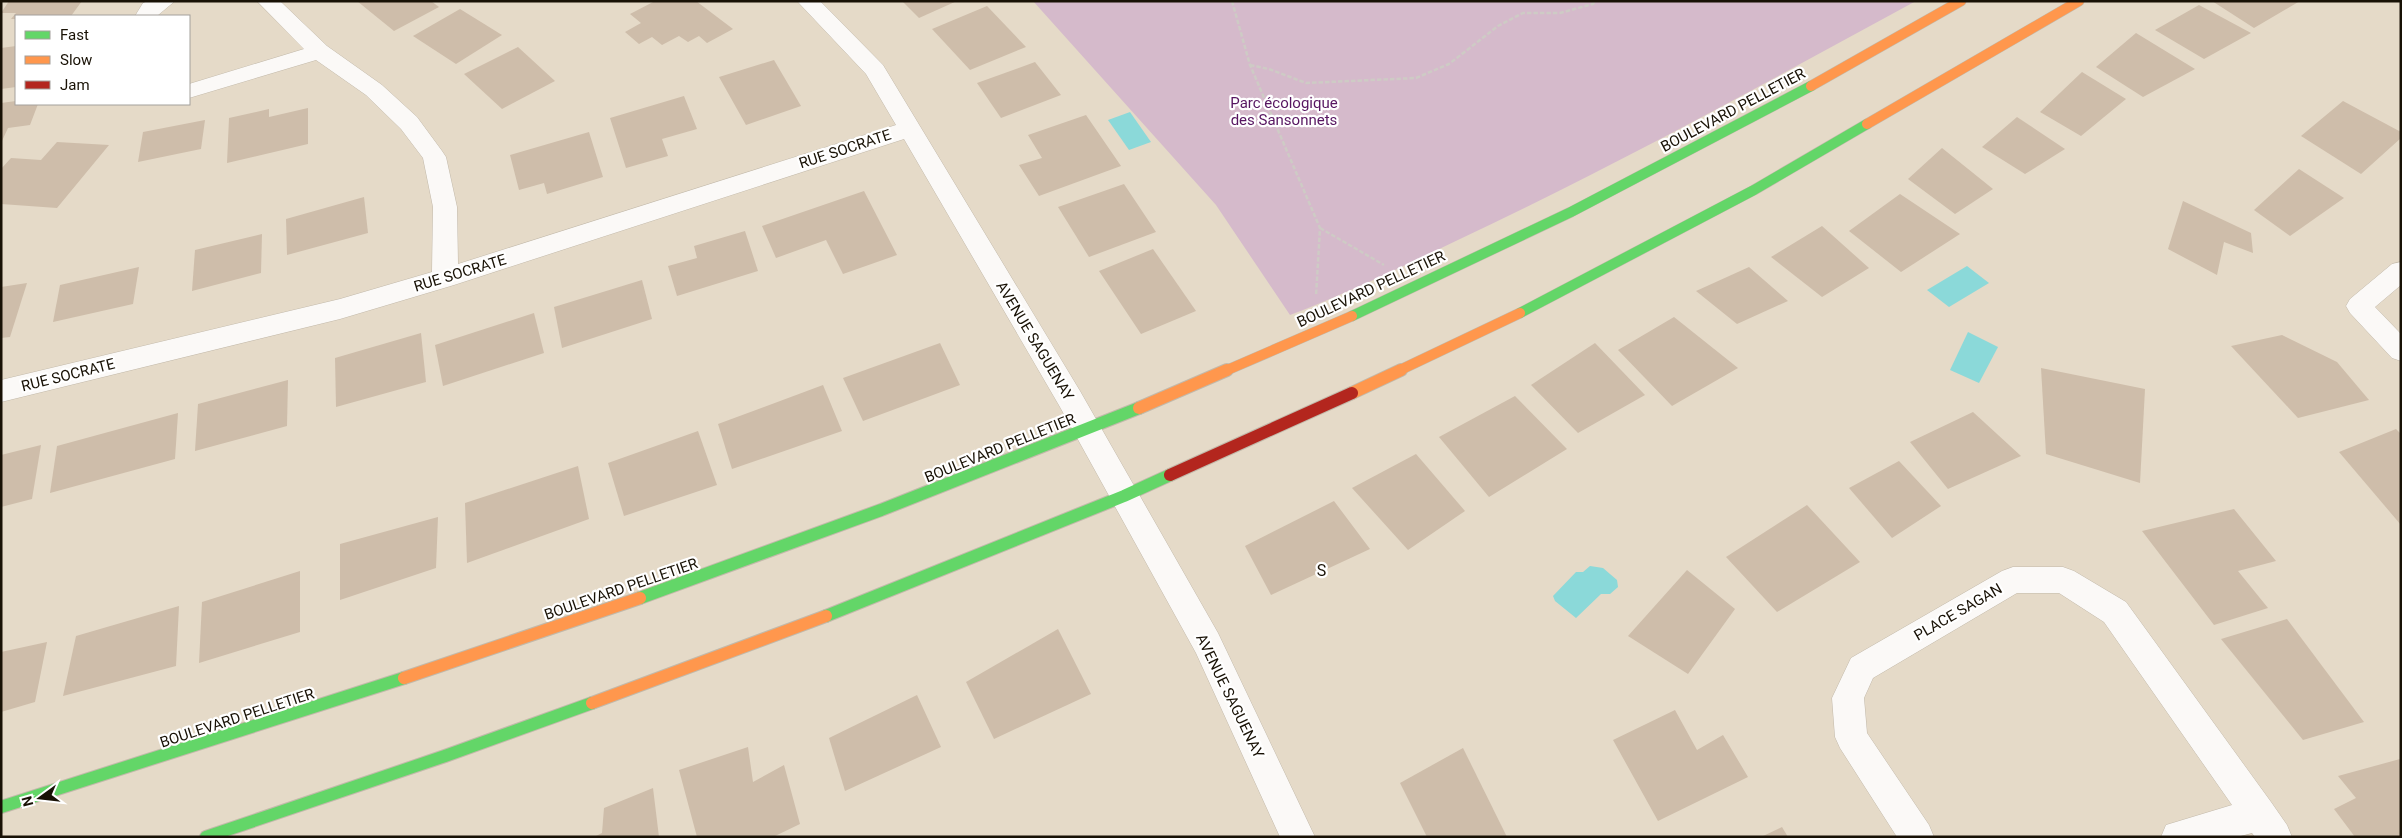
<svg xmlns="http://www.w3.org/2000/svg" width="2402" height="838" viewBox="0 0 2402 838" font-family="Roboto,sans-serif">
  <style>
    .green { fill: #d5bacb }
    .water { fill: #8bd9d9 }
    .building { fill: #cebdaa }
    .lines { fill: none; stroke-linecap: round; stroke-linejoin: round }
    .street-casing { stroke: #c2b9aa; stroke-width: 1 }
    .fast-far1-casing { stroke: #c2b9aa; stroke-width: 11 }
    .fast-casing { stroke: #c2b9aa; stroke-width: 14 }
    .slow-far1-casing { stroke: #c2b9aa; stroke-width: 11 }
    .slow-casing { stroke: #c2b9aa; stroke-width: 14 }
    .jam-casing { stroke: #c2b9aa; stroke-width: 14 }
    .path { stroke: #cecbc5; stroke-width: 2.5; stroke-dasharray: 4.5 2; stroke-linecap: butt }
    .street { fill: #fbf9f7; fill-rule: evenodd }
    .fast-far1 { stroke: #63d668; stroke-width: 10 }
    .fast { stroke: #63d668; stroke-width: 12 }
    .slow-far1 { stroke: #ff974d; stroke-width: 10 }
    .slow { stroke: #ff974d; stroke-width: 12 }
    .jam { stroke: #b3261e; stroke-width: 12 }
    .labels { text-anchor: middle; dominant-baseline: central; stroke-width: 4.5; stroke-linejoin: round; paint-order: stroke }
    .park-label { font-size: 15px; fill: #571661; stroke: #fff }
    .street-label { font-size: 15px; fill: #181105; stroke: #fff }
    .neighbourhood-label { font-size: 16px; letter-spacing: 1px; fill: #181105; stroke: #fff }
  </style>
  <rect width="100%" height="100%" fill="#e5dac8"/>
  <path class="green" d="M1033 1H1916C1765 83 1615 166 1460 239 1404 266 1348 293 1290 315L1216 205Z"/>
  <g class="water">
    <path d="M1130 112 1151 142 1129 150 1108 120Z"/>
    <path d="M1967 266 1989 283 1949 307 1927 290Z"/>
    <path d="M1968 332 1998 347 1979 383 1950 370Z"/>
    <path d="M1590 566 1603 568 1617 580 1618 587 1610 594H1601L1576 618 1555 601 1553 596 1576 572H1583Z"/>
  </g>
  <g class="building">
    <path d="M9 1H82L71 16H16V19H11L16 13H1Z"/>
    <path d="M357 1H431L439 7 394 31Z"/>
    <path d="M655 1H696L733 29 707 43 699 36 688 42 679 36 662 45 652 37 639 44 625 32 641 23 630 14Z"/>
    <path d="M902 1H957L919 18Z"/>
    <path d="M2212 1H2300L2254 28Z"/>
    <path d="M2199 5 2251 33 2204 59 2155 30Z"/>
    <path d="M987 6 1026 47 970 70 932 29Z"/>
    <path d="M460 9 502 35 456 64 413 36Z"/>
    <path d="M2136 33 2195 69 2143 97 2096 67Z"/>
    <path d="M16 46V87L1 89V48Z"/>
    <path d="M518 47 555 81 502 109 464 74Z"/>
    <path d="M774 60 801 106 746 125 719 77Z"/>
    <path d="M1035 62 1061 95 1001 118 977 83Z"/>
    <path d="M2082 72 2126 99 2081 136 2040 112Z"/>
    <path d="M684 96 697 129 662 139 668 156 626 168 610 118Z"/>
    <path d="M16 101V104H38L30 125 8 128 1 143V103Z"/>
    <path d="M2343 101 2401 132V138L2361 174 2301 136Z"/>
    <path d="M308 108V144L227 163 229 118 269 109V117Z"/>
    <path d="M1086 115 1121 166 1039 196 1019 165 1042 158 1028 135Z"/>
    <path d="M2017 117 2065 149 2025 174 1982 147Z"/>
    <path d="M205 120 201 149 138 162 143 132Z"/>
    <path d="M589 132 603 177 547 194 544 183 519 190 510 155Z"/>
    <path d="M57 142 109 145 57 208 1 204V169L11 158 41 160Z"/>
    <path d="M1942 148 1993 189 1955 214 1908 179Z"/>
    <path d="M2299 169 2344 198 2290 236 2254 210Z"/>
    <path d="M1124 184 1156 232 1089 257 1058 207Z"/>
    <path d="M864 191 897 255 843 274 826 240 776 258 762 226Z"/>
    <path d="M1900 194 1960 234 1901 272 1849 231Z"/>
    <path d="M364 197 368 233 287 255 286 219Z"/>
    <path d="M2183 201 2251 233 2253 253 2224 242 2217 275 2168 249Z"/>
    <path d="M1822 226 1869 268 1822 297 1771 257Z"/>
    <path d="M745 231 758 271 677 296 668 266 697 258 694 246Z"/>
    <path d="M262 234 261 273 192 291 195 250Z"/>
    <path d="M1153 249 1196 311 1141 334 1099 271Z"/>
    <path d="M139 267 133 304 53 322 60 285Z"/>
    <path d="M1749 267 1788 301 1737 324 1696 291Z"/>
    <path d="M642 280 652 319 562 348 554 307Z"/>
    <path d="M27 283 10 337 1 338V287Z"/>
    <path d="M534 313 544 353 443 386 435 345Z"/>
    <path d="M1674 317 1738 368 1672 406 1618 350Z"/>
    <path d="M421 333 426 382 336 407 335 358Z"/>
    <path d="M2282 335 2337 362 2369 400 2298 418 2231 346Z"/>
    <path d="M940 343 960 385 863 421 843 378Z"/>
    <path d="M1595 343 1645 395 1578 433 1531 385Z"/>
    <path d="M2041 368 2145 389 2140 483 2046 454Z"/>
    <path d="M288 380 287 426 195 451 198 404Z"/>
    <path d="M823 385 842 431 732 469 718 424Z"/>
    <path d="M1515 396 1567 449 1489 497 1439 437Z"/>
    <path d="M1973 412 2021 456 1948 489 1910 442Z"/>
    <path d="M178 413 175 459 50 493 57 446Z"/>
    <path d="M2396 429 2401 434V525L2339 452Z"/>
    <path d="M698 431 717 485 624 516 608 463Z"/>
    <path d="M41 445 32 499 1 507V455Z"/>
    <path d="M1416 454 1465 511 1408 550 1352 488Z"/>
    <path d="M1899 461 1941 506 1892 538 1849 488Z"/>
    <path d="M578 466 589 519 467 563 465 503Z"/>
    <path d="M1334 501 1370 549 1271 595 1245 546Z"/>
    <path d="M1807 505 1860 562 1777 612 1726 557Z"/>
    <path d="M2234 509 2276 561 2238 571 2268 608 2214 625 2142 531Z"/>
    <path d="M438 517 436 568 340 600V544Z"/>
    <path d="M1687 570 1735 609 1688 674 1628 636Z"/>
    <path d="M300 571V632L199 663 202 602Z"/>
    <path d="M179 606 176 666 63 696 76 636Z"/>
    <path d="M2287 619 2364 722 2303 740 2221 639Z"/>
    <path d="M1058 629 1091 694 994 739 966 682Z"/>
    <path d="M47 642 35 702 1 712V652Z"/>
    <path d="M917 695 941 747 845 791 829 738Z"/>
    <path d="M1675 710 1697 750 1723 735 1748 777 1658 821 1613 740Z"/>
    <path d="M748 747 753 782 784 765 800 824 773 837H697L679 770Z"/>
    <path d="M1463 748 1507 837H1427L1400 783Z"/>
    <path d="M2400 759 2401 837H2355L2334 809 2356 798 2338 776Z"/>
    <path d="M653 788 659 837H594L602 833 604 808Z"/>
    <path d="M1782 827 1788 837H1761Z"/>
  </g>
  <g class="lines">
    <g class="street-casing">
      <g id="street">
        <path d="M148 1H175L157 16H135L143 3Z"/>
        <path d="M257 1H280L327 46 382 85 417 117 442 151 446 157 457 207 458 264 896 125 866 74 797 1H820L883 65 1080 391 1218 633 1315 837H1280L1196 653 1060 407 904 139 454 285 340 319 1 402V380L340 299 432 272 433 207 423 158 401 129 366 95 316 60 189 98V84L304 49Z"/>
        <path d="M2401 262V285L2375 307 2401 334V361L2392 358 2350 313 2346 306 2350 299 2392 264Z"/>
        <path d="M2013 567H2063L2074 571 2126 602 2271 802 2287 825 2292 837H2255L2252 833 2237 837H2161L2166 825 2232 805 2104 622 2059 593H2017L1873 678 1864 698 1867 733 1929 825 1934 837H1897L1840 748 1835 737 1832 698 1851 658 2002 571Z"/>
      </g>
    </g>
    <g class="fast-far1-casing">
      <g id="fast-far1">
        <path d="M1520 313 1754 190 1867 124"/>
        <path d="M1352 316 1571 212 1811 86"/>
      </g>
    </g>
    <g class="fast-casing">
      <g id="fast">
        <path d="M640 598 881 510 1139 408"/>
        <path d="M826 616 1124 496 1170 475"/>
        <path d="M1 807 404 678"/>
        <path d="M206 837 445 756 592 703"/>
      </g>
    </g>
    <g class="slow-far1-casing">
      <g id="slow-far1">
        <path d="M1811 86 1961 1"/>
        <path d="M1867 124 2079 1"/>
        <path d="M1225 371 1352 316"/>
        <path d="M1398 371 1520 313"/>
      </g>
    </g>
    <g class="slow-casing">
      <g id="slow">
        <path d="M1352 393 1401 370"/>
        <path d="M1139 408 1227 370"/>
        <path d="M404 678 640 598"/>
        <path d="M592 703 826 616"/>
      </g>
    </g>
    <g class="jam-casing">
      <path id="jam" d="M1170 475 1352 393"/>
    </g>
    <g class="path">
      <path d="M1232 1 1250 65 1320 228 1316 296"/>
      <path d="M1250 65 1269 69 1306 83 1416 78 1449 64 1498 26 1523 13H1560L1593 4 1595 1"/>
      <path d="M1320 228 1384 265"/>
    </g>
    <use href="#street" class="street"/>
    <use href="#fast-far1" class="fast-far1"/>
    <use href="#fast" class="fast"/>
    <use href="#slow-far1" class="slow-far1"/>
    <use href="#slow" class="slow"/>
    <use href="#jam" class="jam"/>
  </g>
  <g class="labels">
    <g class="park-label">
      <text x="1284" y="103">Parc écologique<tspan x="1284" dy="17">des Sansonnets</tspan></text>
    </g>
    <g class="street-label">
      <text transform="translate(1733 110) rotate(-28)">BOULEVARD PELLETIER</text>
      <text transform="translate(845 149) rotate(-18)">RUE SOCRATE</text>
      <text transform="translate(460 273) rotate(-17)">RUE SOCRATE</text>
      <text transform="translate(1371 289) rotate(-25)">BOULEVARD PELLETIER</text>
      <text transform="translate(1035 341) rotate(59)">AVENUE SAGUENAY</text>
      <text transform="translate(68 375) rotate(-14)">RUE SOCRATE</text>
      <text transform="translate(1000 448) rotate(-22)">BOULEVARD PELLETIER</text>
      <text transform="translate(621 589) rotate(-19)">BOULEVARD PELLETIER</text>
      <text transform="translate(1958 612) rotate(-30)">PLACE SAGAN</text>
      <text transform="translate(1230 696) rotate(64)">AVENUE SAGUENAY</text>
      <text transform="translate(237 718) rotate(-18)">BOULEVARD PELLETIER</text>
    </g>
    <g class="neighbourhood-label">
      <text x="1322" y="570">S</text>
    </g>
  </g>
  <rect width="2402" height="838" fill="none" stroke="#181105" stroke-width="5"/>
  <rect x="15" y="15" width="175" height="90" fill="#ffffff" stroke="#a3a09b"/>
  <rect x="25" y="31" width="25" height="8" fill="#63d668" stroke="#a3a09b"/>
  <text x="60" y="40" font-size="15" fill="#181105">Fast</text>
  <rect x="25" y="56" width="25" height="8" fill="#ff974d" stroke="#a3a09b"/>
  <text x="60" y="65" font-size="15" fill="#181105">Slow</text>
  <rect x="25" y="81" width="25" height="8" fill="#b3261e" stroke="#a3a09b"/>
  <text x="60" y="90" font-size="15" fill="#181105">Jam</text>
  <g transform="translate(40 798) rotate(255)" stroke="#ffffff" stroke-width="4" paint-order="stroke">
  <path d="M0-4L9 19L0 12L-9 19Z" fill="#181105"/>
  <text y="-8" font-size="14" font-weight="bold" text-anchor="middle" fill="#181105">N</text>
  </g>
</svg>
